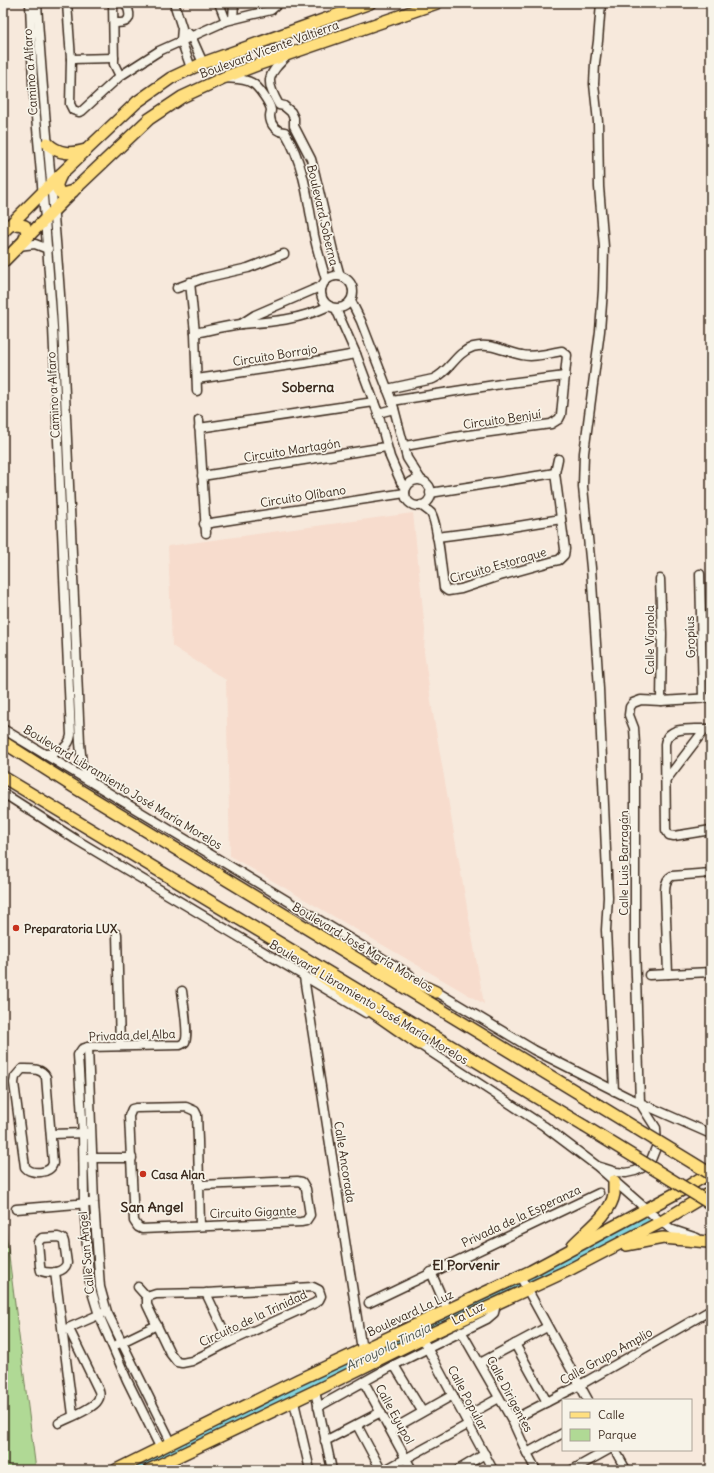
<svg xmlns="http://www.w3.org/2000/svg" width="714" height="1473" viewBox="0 0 714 1473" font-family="Delius,sans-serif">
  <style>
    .built { fill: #f7dccd }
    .green { fill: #b0d995; stroke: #76825a }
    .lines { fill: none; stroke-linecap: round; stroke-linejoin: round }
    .river { stroke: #84d5df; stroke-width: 11 }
    .minor-casing { stroke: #3b2a1e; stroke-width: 11 }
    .major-casing { stroke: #3b2a1e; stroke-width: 14 }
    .minor { stroke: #f7f3e8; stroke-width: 8 }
    .major { stroke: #ffdf80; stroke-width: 11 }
    .major-bridge-casing { stroke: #3b2a1e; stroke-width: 14; stroke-linecap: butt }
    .major-bridge { stroke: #ffdf80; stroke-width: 11 }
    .poi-dot { fill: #c8321e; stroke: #f7f3e8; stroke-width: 1.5 }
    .labels { text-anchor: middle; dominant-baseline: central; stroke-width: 3.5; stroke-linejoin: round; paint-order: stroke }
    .street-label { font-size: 12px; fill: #3b2a1e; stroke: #f7f3e8 }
    .poi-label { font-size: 12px; font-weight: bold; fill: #3b2a1e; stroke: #f7f3e8; text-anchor: start }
    .water-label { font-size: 13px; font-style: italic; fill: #4d554e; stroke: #f7f3e8 }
    .quarter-label { font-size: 14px; font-weight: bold; fill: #3b2a1e; stroke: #f7f3e8 }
  </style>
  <rect width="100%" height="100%" fill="#f7e9dc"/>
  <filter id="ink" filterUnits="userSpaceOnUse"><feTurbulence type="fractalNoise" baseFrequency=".025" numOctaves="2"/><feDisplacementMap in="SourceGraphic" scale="8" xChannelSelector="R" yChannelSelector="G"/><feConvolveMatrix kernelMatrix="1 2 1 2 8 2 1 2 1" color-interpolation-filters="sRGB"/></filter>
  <g filter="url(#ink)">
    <path class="built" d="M413 513 425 630 424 652 432 708 484 1004 230 856 226 680 172 646 168 546Z"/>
    <path class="green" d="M3 1225H5L36 1470H3Z"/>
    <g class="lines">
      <path class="river" d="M130 1470 645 1223"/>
      <g class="minor-casing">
        <g id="minor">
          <path d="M30 3 33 83 45 219 53 327 71 735C69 748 58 753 46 754"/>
          <path d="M37 3C43 111 56 218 62 326 69 465 74 604 80 743L82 765 90 778"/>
          <path d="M67 3 71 59 70 104 73 110 79 112 82 111 120 76 159 51 226 21 271 10 279 3"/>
          <path d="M113 3 114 64 120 76"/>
          <path d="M174 3 182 28 181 40 191 68"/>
          <path d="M219 3 226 21"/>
          <path d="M601 3 598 41 595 63 594 84 598 122 599 187 604 247 603 290 600 331 584 453 583 487 591 568 599 689 608 897 606 930 614 1091"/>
          <path d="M233 19 234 3"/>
          <path d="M114 23C131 24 132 17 126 3"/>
          <path d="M188 33 191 36 203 63"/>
          <path d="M288 55C268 75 264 79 279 105L284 106 291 112 294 118V126L311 159 315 174 333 251 340 276"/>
          <path d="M71 59 114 58"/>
          <path d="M224 78C233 79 244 78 252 83 258 86 270 103 271 110 271 112 270 114 270 116 270 125 277 132 285 132 304 164 308 200 314 235 317 250 322 265 326 280"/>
          <path d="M18 246 35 244 48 249"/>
          <circle cx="337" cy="292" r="16"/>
          <path d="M190 282 195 333 197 391"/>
          <path d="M177 288 204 278 248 268 284 254"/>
          <path d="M351 301 361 321 392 401 407 458 421 480"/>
          <path d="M336 309 356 354 378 413 390 457 401 482 406 488"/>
          <path d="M241 324 255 315 322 286"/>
          <path d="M195 333C210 330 225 326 241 324 272 322 299 320 329 306"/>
          <path d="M197 379 305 363 356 354"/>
          <path d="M387 389 433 379C450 372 455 353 473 347 491 342 505 352 522 355 534 358 549 353 562 351L567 355 561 415 559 419 551 424 461 436 405 446"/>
          <path d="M392 401 501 384 565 376"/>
          <path d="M378 413 394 409"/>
          <path d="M199 420 206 533"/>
          <path d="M199 428 374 402"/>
          <path d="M202 476 386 447"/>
          <circle cx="418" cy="493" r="13"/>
          <path d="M430 493 555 473"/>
          <path d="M421 505C424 508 428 510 431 513 438 524 442 573 444 588L448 591 461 589 500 576 554 561 559 560 564 555 565 549 555 473 558 459"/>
          <path d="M204 524 405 493"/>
          <path d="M437 537 500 529 561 519"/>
          <path d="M700 574 703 698"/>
          <path d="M660 579 662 634 661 701"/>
          <path d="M3 729 410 975"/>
          <path d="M711 729C696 730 668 724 665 744L666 830 669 835 674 836 711 830"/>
          <path d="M666 780 705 729"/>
          <path d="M3 793 75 839 366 1013"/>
          <path d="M117 934 120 1046"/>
          <path d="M668 974 665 891C665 885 666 879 672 876L711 873"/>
          <path d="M649 975 711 972"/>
          <path d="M304 977 362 1350"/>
          <path d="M432 989 534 1050 629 1098 711 1134"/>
          <path d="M414 1041 544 1126 597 1166 661 1222 673 1230 697 1238"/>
          <path d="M88 1047 94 1203 100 1287 107 1312 171 1442"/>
          <path d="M22 1069C31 1069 42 1068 46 1077L53 1163C51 1174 31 1175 25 1167L14 1083 15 1077Z"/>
          <path d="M51 1134 88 1133"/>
          <path d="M87 1158H132"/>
          <path d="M600 1167 616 1172 626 1173 635 1171 642 1168 651 1160 657 1145 656 1128 640 1103 635 945V744L634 728 629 715 630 707 633 703 641 700 661 701 711 698"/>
          <path d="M200 1185 297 1181 302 1182 306 1189 310 1215 306 1221 301 1222 142 1229 138 1227 134 1221 129 1116 132 1109 136 1108 186 1107 195 1111 197 1115 198 1141 200 1226"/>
          <path d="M16 1209 89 1203"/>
          <path d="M58 1237 63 1239 64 1242 67 1263C64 1273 50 1274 41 1271L40 1266 38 1242 42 1238Z"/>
          <path d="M55 1272 73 1415"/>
          <path d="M431 1272 447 1309"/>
          <path d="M520 1276 588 1400"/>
          <path d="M138 1287 147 1297V1305L170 1353 177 1362 182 1363 192 1361 229 1342 315 1303 319 1300 321 1296 319 1290 313 1287 206 1293 156 1294 147 1297"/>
          <path d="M206 1293 229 1342"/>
          <path d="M369 1303 599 1193"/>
          <path d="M66 1329 103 1313"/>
          <path d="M461 1331 512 1420 527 1453 536 1470"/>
          <path d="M118 1344 157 1325"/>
          <path d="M425 1344 493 1470"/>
          <path d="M515 1344 547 1402"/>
          <path d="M480 1363 547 1327"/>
          <path d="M394 1365 422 1411"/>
          <path d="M364 1382 412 1470"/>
          <path d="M315 1391 332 1470"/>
          <path d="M294 1402 310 1470"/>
          <path d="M318 1407 394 1365 487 1319 494 1313 496 1304"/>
          <path d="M465 1417 499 1398"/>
          <path d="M512 1420 580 1385 711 1310"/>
          <path d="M59 1423C68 1418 93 1409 98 1400 100 1397 100 1394 99 1391L69 1329"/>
          <path d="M357 1425 381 1470"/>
          <path d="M391 1430 453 1395"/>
          <path d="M325 1441 381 1412"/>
          <path d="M160 1447 127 1380 99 1315 91 1289 89 1276 84 1203 83 1134 78 1055 82 1049 88 1047 180 1045C182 1044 183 1044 185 1042 189 1035 183 1000 182 991"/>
          <path d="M615 1450 626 1470"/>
          <path d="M527 1453 563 1433"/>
          <path d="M385 1470 469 1424"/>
          <path d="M458 1470 485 1454"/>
          <path d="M572 1470 608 1450"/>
        </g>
      </g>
      <g class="major-casing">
        <g id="major">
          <path d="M47 143C59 155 71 154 86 150"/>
          <path d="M61 175C57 183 54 188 62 194L73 191"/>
          <path d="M10 225 18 224 25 226 27 232 25 238"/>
          <path d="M3 232 62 173 137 102 171 78 203 63 370 3"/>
          <path d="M3 262 73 191 149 119 182 97 223 78 257 65 437 3"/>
          <path d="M3 742 74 787 598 1105"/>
          <path d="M3 777 584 1126"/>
          <path d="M382 967 436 992"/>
          <path d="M317 973 419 1044"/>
          <path d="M573 1245C586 1231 611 1214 614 1194 614 1190 614 1185 614 1181"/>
          <path d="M626 1245 663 1238 708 1242"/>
          <path d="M116 1470 298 1380 531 1271 682 1190 711 1172"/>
          <path d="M149 1470 315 1391 422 1338 567 1271 661 1222 711 1192"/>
        </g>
      </g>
      <use href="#minor" class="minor"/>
      <use href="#major" class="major"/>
      <g class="major-bridge-casing">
        <g id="major-bridge">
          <path d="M598 1105 711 1174"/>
          <path d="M584 1126 711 1204"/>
        </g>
      </g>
      <use href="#major-bridge" class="major-bridge"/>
    </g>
  </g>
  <g class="poi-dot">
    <circle cx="16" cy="928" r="4"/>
    <circle cx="143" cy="1174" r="4"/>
  </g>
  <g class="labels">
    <g class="street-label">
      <text transform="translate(269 49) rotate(-20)">Boulevard Vicente Valtierra</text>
      <text transform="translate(30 72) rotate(-94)">Camino a Alfaro</text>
      <text transform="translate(323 215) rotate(77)">Boulevard Soberna</text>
      <text transform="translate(275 355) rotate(-9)">Circuito Borrajo</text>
      <text transform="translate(53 395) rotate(-93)">Camino a Alfaro</text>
      <text transform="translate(502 419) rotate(-8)">Circuito Benjuí</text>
      <text transform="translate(292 450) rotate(-9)">Circuito Martagón</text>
      <text transform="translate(303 496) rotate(-9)">Circuito Olíbano</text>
      <text transform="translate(498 565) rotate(-16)">Circuito Estoraque</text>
      <text transform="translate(690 637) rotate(-92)">Gropíus</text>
      <text transform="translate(649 640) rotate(-90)">Calle Vignola</text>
      <text transform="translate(123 787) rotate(31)">Boulevard Libramiento José María Morelos</text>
      <text transform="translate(623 863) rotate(-90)">Calle Luis Barragán</text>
      <text transform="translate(363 947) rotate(31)">Boulevard José María Morelos</text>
      <text transform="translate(369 1002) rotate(31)">Boulevard Libramiento José María Morelos</text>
      <text transform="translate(132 1035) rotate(-2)">Privada del Alba</text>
      <text transform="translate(345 1162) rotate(81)">Calle Ancorada</text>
      <text transform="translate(253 1212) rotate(-2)">Circuito Gigante</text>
      <text transform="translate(521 1216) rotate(-25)">Privada de la Esperanza</text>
      <text transform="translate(86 1253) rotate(-95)">Calle San Ángel</text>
      <text transform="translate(410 1313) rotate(-25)">Boulevard La Luz</text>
      <text transform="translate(468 1313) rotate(-28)">La Luz</text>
      <text transform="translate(253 1318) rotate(-25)">Circuito de la Trinidad</text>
      <text transform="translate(606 1356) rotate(-29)">Calle Grupo Amplio</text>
      <text transform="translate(510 1394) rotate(62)">Calle Dirigentes</text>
      <text transform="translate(468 1398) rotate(62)">Calle Popular</text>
      <text transform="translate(395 1414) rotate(61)">Calle Eyupol</text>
    </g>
    <g class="poi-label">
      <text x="24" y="928">Preparatoria LUX</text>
      <text x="151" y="1174">Casa Alan</text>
    </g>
    <g class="water-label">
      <text transform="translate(388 1347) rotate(-26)">Arroyo la Tinaja</text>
    </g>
    <g class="quarter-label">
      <text x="308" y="387">Soberna</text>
      <text x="152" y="1207">San Angel</text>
      <text x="466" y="1265">El Porvenir</text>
    </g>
  </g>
  <rect width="714" height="1473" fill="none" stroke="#f7f3e8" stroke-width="16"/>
  <rect x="8" y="8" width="698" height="1457" fill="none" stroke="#3b2a1e" stroke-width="1.5" filter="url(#ink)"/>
  <rect x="562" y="1399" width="130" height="52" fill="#f7f3e8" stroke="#aca397"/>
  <rect x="570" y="1412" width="20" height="6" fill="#ffdf80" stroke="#aca397"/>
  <text x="598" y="1419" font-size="12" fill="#3b2a1e">Calle</text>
  <rect x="570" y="1429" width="20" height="12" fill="#b0d995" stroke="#aca397"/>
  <text x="598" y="1439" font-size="12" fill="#3b2a1e">Parque</text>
</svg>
